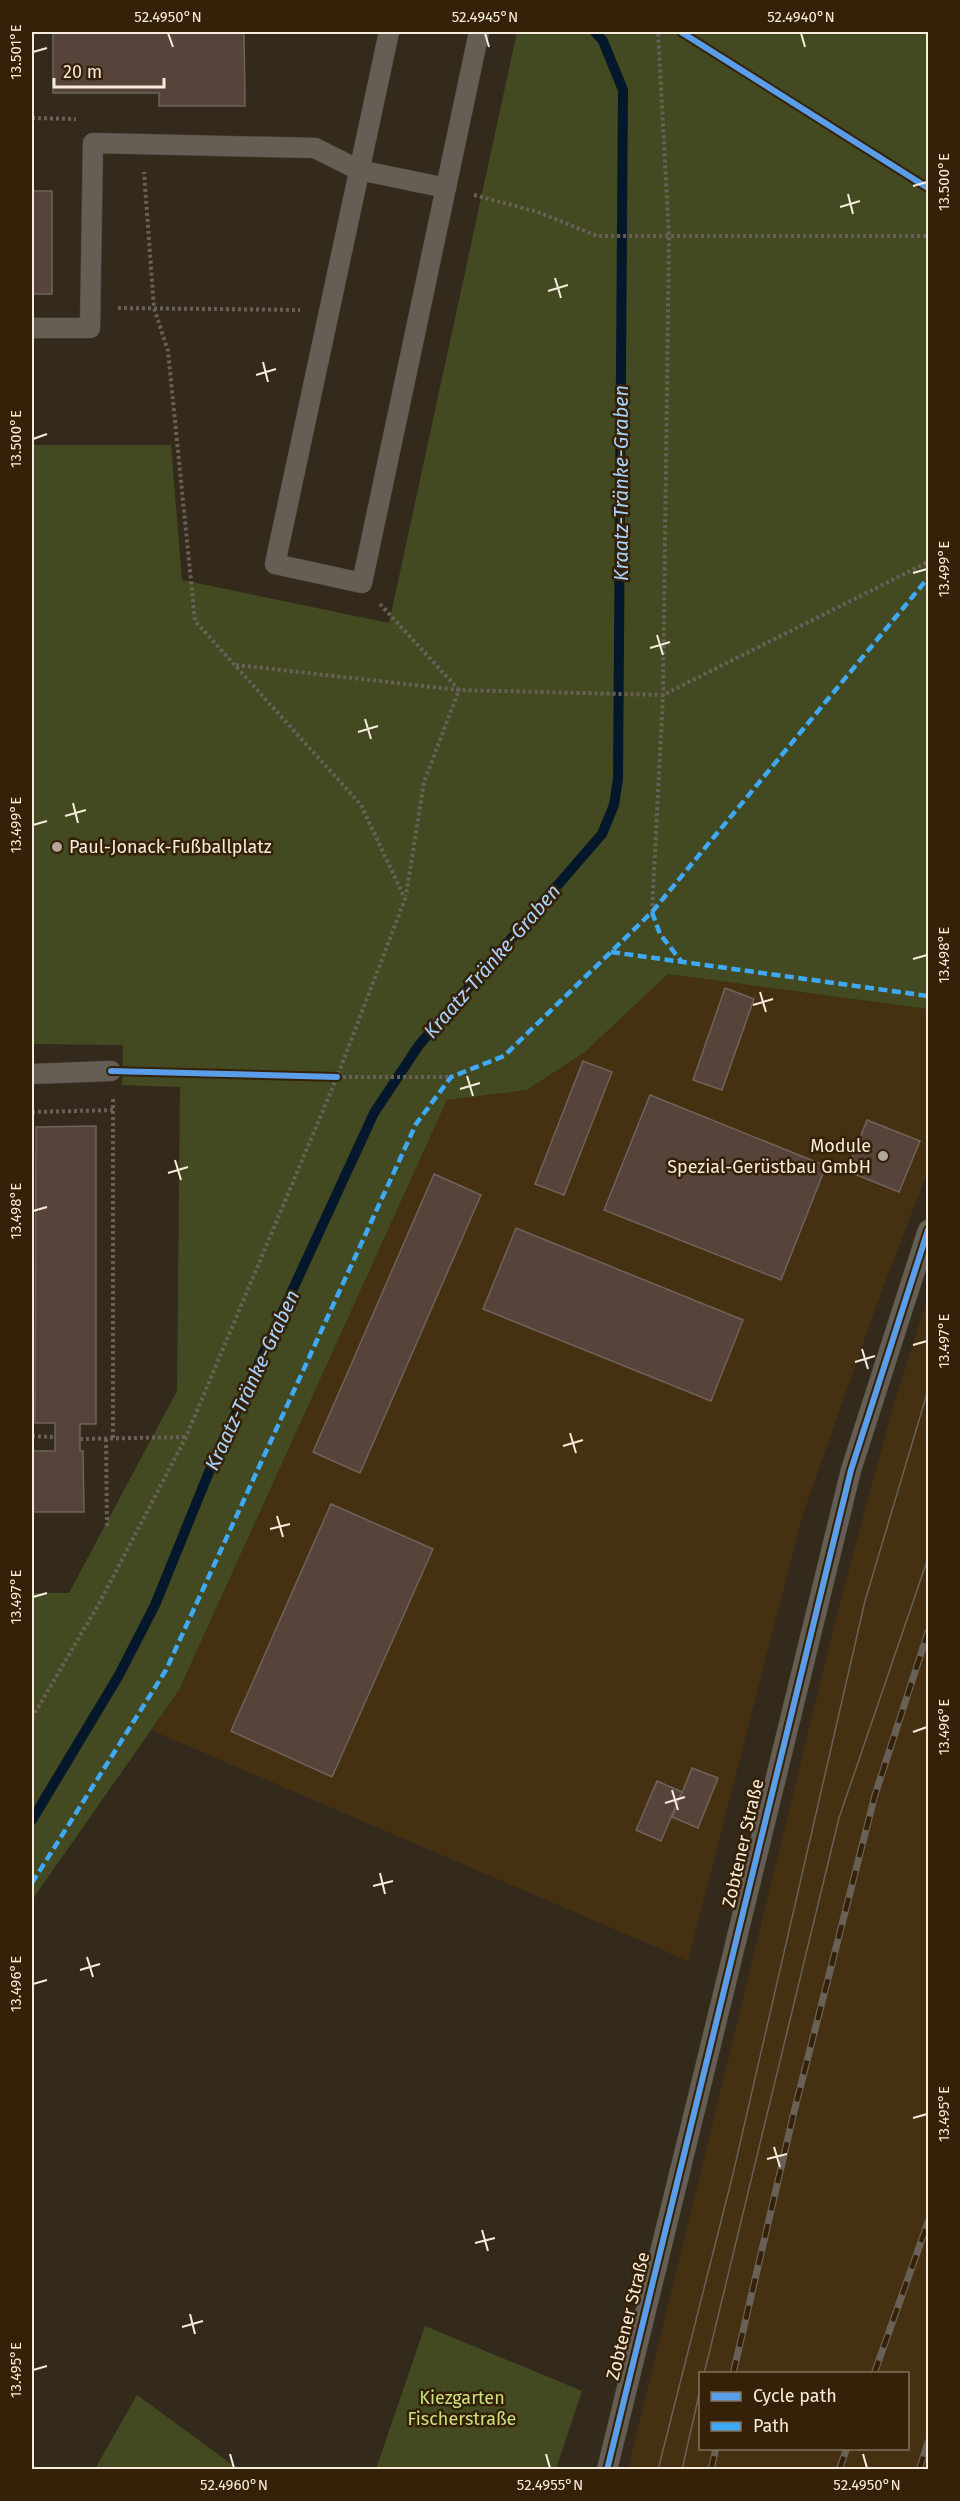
<svg xmlns="http://www.w3.org/2000/svg" width="960" height="2501" viewBox="0 0 960 2501" font-family="'Fira Sans',sans-serif">
  <style>
    .built { fill: #463012; fill-rule: evenodd }
    .green { fill: #434a22 }
    .lines { fill: none; stroke-linecap: round; stroke-linejoin: round }
    .stream { stroke: #05172b; stroke-width: 10 }
    .building { fill: #56443a; stroke: #6e635b; stroke-width: 1.5 }
    .lane-casing { stroke: #4f463b; stroke-width: 21 }
    .path { stroke: #686056; stroke-width: 4; stroke-dasharray: 3 3; stroke-linecap: butt }
    .lane { stroke: #655e54; stroke-width: 20 }
    .tram { stroke: #686157; stroke-width: 1.5 }
    .rail-casing { stroke: #686157; stroke-width: 7 }
    .rail { stroke: #342108; stroke-width: 4.5; stroke-dasharray: 14; stroke-linecap: butt }
    .quiet { stroke: #3fa9f5; stroke-width: 4.5; stroke-dasharray: 9 4.5; stroke-linecap: butt }
    .cycleway-casing { stroke: #342108; stroke-width: 10 }
    .cycleway { stroke: #5a9eea; stroke-width: 6 }
    .ticks { fill: none; stroke: #f7ebdc; stroke-width: 2 }
    .poi-dot { fill: #b3a799; stroke: #342108; stroke-width: 2 }
    .labels { text-anchor: middle; dominant-baseline: central; stroke-width: 5; stroke-linejoin: round; paint-order: stroke }
    .poi-label { font-size: 18px; fill: #f7ebdc; stroke: #342108; text-anchor: start }
    .street-label { font-size: 18px; fill: #f7ebdc; stroke: #342108 }
    .park-label { font-size: 18px; fill: #c9e27e; stroke: #342108 }
    .water-label { font-size: 20px; font-style: italic; fill: #a8d3ff; stroke: #342108 }
    .neatline { fill: none; stroke: #f7ebdc; stroke-width: 2 }
    .ticks-label { font-size: 15px; text-anchor: middle; fill: #f7ebdc }
  </style>
  <rect width="100%" height="100%" fill="#342a1c"/>
  <g class="built">
    <path d="M668 974 928 1009V1171L878 1301 802 1517 688 1961 151 1730 179 1690 447 1100 527 1090 585 1052Z"/>
    <path d="M928 1297V2469H628L837 1614 894 1403ZM700 2374H908V2448H700Z"/>
  </g>
  <g class="green">
    <path d="M517 32H928V1009L668 974 585 1052 527 1090 447 1100 179 1690 32 1900V1593H69L177 1391 180 1087 122 1085 123 1045 32 1044V445H171L182 580 389 623Z"/>
    <path d="M425 2326 582 2391 556 2469H376Z"/>
    <path d="M137 2395 234 2466 238 2469H95Z"/>
  </g>
  <g class="lines">
    <path class="stream" d="M32 1820 119 1675 155 1605 211 1467 374 1113 419 1045 602 834 614 805 618 779 623 90 603 41 595 32"/>
  </g>
  <g class="building">
    <path d="M53 32H244L245 106H159V93H53Z"/>
    <rect x="32" y="191" width="20" height="103"/>
    <path d="M725 988 754 999 722 1090 693 1080Z"/>
    <path d="M583 1061 612 1072 564 1195 535 1184Z"/>
    <path d="M650 1095 826 1166 781 1280 604 1210Z"/>
    <path d="M867 1120 920 1141 899 1192 847 1171Z"/>
    <path d="M96 1126V1424H80V1451H83L84 1512H32V1451H55V1423H35L36 1127Z"/>
    <path d="M434 1174 481 1195 360 1473 313 1452Z"/>
    <path d="M516 1228 743 1320 711 1401 483 1309Z"/>
    <path d="M331 1504 433 1549 332 1777 231 1731Z"/>
    <path d="M692 1768 718 1778 698 1828 672 1817Z"/>
    <path d="M657 1781 682 1792 661 1841 636 1830Z"/>
  </g>
  <g class="lines">
    <g class="lane-casing">
      <g id="lane">
        <path d="M389 32 275 564 362 583 479 32"/>
        <path d="M32 328H90L93 143 315 148 359 170 446 188"/>
        <path d="M32 1074 111 1071"/>
        <path d="M607 2470 851 1470 928 1230"/>
      </g>
    </g>
    <g class="path">
      <path d="M32 118 76 119"/>
      <path d="M474 195 538 212 597 236H928"/>
      <path d="M118 308 300 310"/>
      <path d="M380 604 459 690 424 782 406 896"/>
      <path d="M236 665 459 690 663 695 928 562"/>
      <path d="M652 912 663 695 669 237 658 32"/>
      <path d="M337 1077H451"/>
      <path d="M32 1112 115 1110"/>
      <path d="M32 1436 55 1437"/>
      <path d="M113 1438V1097"/>
      <path d="M80 1439 186 1437"/>
      <path d="M106 1439 107 1526"/>
      <path d="M32 1718 101 1600 186 1437 337 1077 405 899 361 805 195 621 168 351 154 308 144 172"/>
    </g>
    <use href="#lane" class="lane"/>
    <g class="tram">
      <path d="M704 2374 839 1818 928 1558"/>
      <path d="M658 2470 733 2174 865 1601 928 1390"/>
      <path d="M682 2470 700 2390"/>
    </g>
    <g class="rail-casing">
      <g id="rail">
        <path d="M733 2374 794 2112 875 1795 928 1632"/>
        <path d="M874 2374 928 2222"/>
        <path d="M711 2470 716 2448"/>
        <path d="M839 2470 847 2448"/>
        <path d="M919 2470 928 2442"/>
      </g>
    </g>
    <use href="#rail" class="rail"/>
    <g class="quiet">
      <path d="M652 912 660 934 681 961"/>
      <path d="M611 952 928 996"/>
      <path d="M32 1883 166 1670 416 1124 451 1077 504 1056 652 912 928 578"/>
    </g>
    <g class="cycleway-casing">
      <g id="cycleway">
        <path d="M681 32 928 188"/>
        <path d="M111 1071 337 1077"/>
        <path d="M607 2470 851 1470 928 1230"/>
      </g>
    </g>
    <use href="#cycleway" class="cycleway"/>
  </g>
  <path class="ticks" d="M168 33 173 47M485 33 489 47M801 33 805 47M33 52 47 48M913 186 927 182M848 194 853 214M840 207 860 201M555 278 561 298M548 291 568 285M263 362 268 382M256 375 276 369M33 439 47 434M913 573 927 569M657 635 663 655M650 648 670 642M365 719 371 739M358 732 378 726M73 803 78 823M65 816 86 810M33 825 47 821M913 959 927 955M760 992 766 1012M753 1005 773 999M467 1076 473 1096M460 1089 480 1083M175 1160 181 1180M168 1173 188 1167M33 1211 47 1207M913 1345 927 1341M862 1349 868 1369M855 1362 875 1356M570 1433 576 1453M563 1446 583 1440M277 1516 283 1537M270 1529 290 1524M33 1597 47 1593M913 1732 927 1727M672 1790 678 1810M665 1803 685 1797M380 1873 385 1894M373 1886 393 1881M87 1957 93 1977M80 1970 100 1964M33 1984 47 1980M913 2118 927 2114M774 2147 780 2167M767 2159 787 2154M482 2230 488 2251M475 2243 495 2238M190 2314 195 2334M182 2327 203 2321M33 2370 47 2366M230 2454 234 2468M546 2454 550 2468M863 2454 867 2468"/>
  <g class="poi-dot">
    <circle cx="57" cy="847" r="6"/>
    <circle cx="883" cy="1156" r="6"/>
  </g>
  <g class="labels">
    <g class="poi-label">
      <text x="69" y="847">Paul-Jonack-Fußballplatz</text>
      <text x="871" y="1146" text-anchor="end">Module<tspan x="871" dy="21">Spezial-Gerüstbau GmbH</tspan></text>
    </g>
    <g class="street-label">
      <text transform="translate(743 1843) rotate(-77)">Zobtener Straße</text>
      <text transform="translate(628 2316) rotate(-76)">Zobtener Straße</text>
    </g>
    <g class="park-label">
      <text x="462" y="2398">Kiezgarten<tspan x="462" dy="21">Fischerstraße</tspan></text>
    </g>
    <g class="water-label">
      <text transform="translate(621 483) rotate(-90)">Kraatz-Tränke-Graben</text>
      <text transform="translate(492 961) rotate(-49)">Kraatz-Tränke-Graben</text>
      <text transform="translate(252 1380) rotate(-65)">Kraatz-Tränke-Graben</text>
    </g>
  </g>
  <rect width="960" height="2501" fill="none" stroke="#342108" stroke-width="66"/>
  <rect x="699" y="2372" width="210" height="78" fill="#342108" stroke="#82725d" stroke-width="1.5"/>
  <rect x="711" y="2392" width="30" height="9" fill="#5a9eea" stroke="#82725d" stroke-width="1.5"/>
  <text x="753" y="2402" font-size="18" fill="#f7ebdc">Cycle path</text>
  <rect x="711" y="2422" width="30" height="9" fill="#3fa9f5" stroke="#82725d" stroke-width="1.5"/>
  <text x="753" y="2432" font-size="18" fill="#f7ebdc">Path</text>
  <path d="M54 78v9h110v-9" fill="none" stroke="#f7ebdc" stroke-width="3"/>
  <text x="63" y="78" font-size="18" fill="#f7ebdc" stroke="#342108" stroke-width="4.5" paint-order="stroke">20 m</text>
  <rect x="33" y="33" width="894" height="2435" class="neatline"/>
  <g class="ticks-label">
    <text x="168" y="22">52.4950°N</text>
    <text x="485" y="22">52.4945°N</text>
    <text x="801" y="22">52.4940°N</text>
    <text transform="translate(16 52) rotate(-90)" y="5">13.501°E</text>
    <text transform="translate(944 182) rotate(-90)" y="5">13.500°E</text>
    <text transform="translate(16 439) rotate(-90)" y="5">13.500°E</text>
    <text transform="translate(944 569) rotate(-90)" y="5">13.499°E</text>
    <text transform="translate(16 825) rotate(-90)" y="5">13.499°E</text>
    <text transform="translate(944 955) rotate(-90)" y="5">13.498°E</text>
    <text transform="translate(16 1211) rotate(-90)" y="5">13.498°E</text>
    <text transform="translate(944 1341) rotate(-90)" y="5">13.497°E</text>
    <text transform="translate(16 1597) rotate(-90)" y="5">13.497°E</text>
    <text transform="translate(944 1727) rotate(-90)" y="5">13.496°E</text>
    <text transform="translate(16 1984) rotate(-90)" y="5">13.496°E</text>
    <text transform="translate(944 2114) rotate(-90)" y="5">13.495°E</text>
    <text transform="translate(16 2370) rotate(-90)" y="5">13.495°E</text>
    <text x="234" y="2490">52.4960°N</text>
    <text x="550" y="2490">52.4955°N</text>
    <text x="867" y="2490">52.4950°N</text>
  </g>
</svg>
